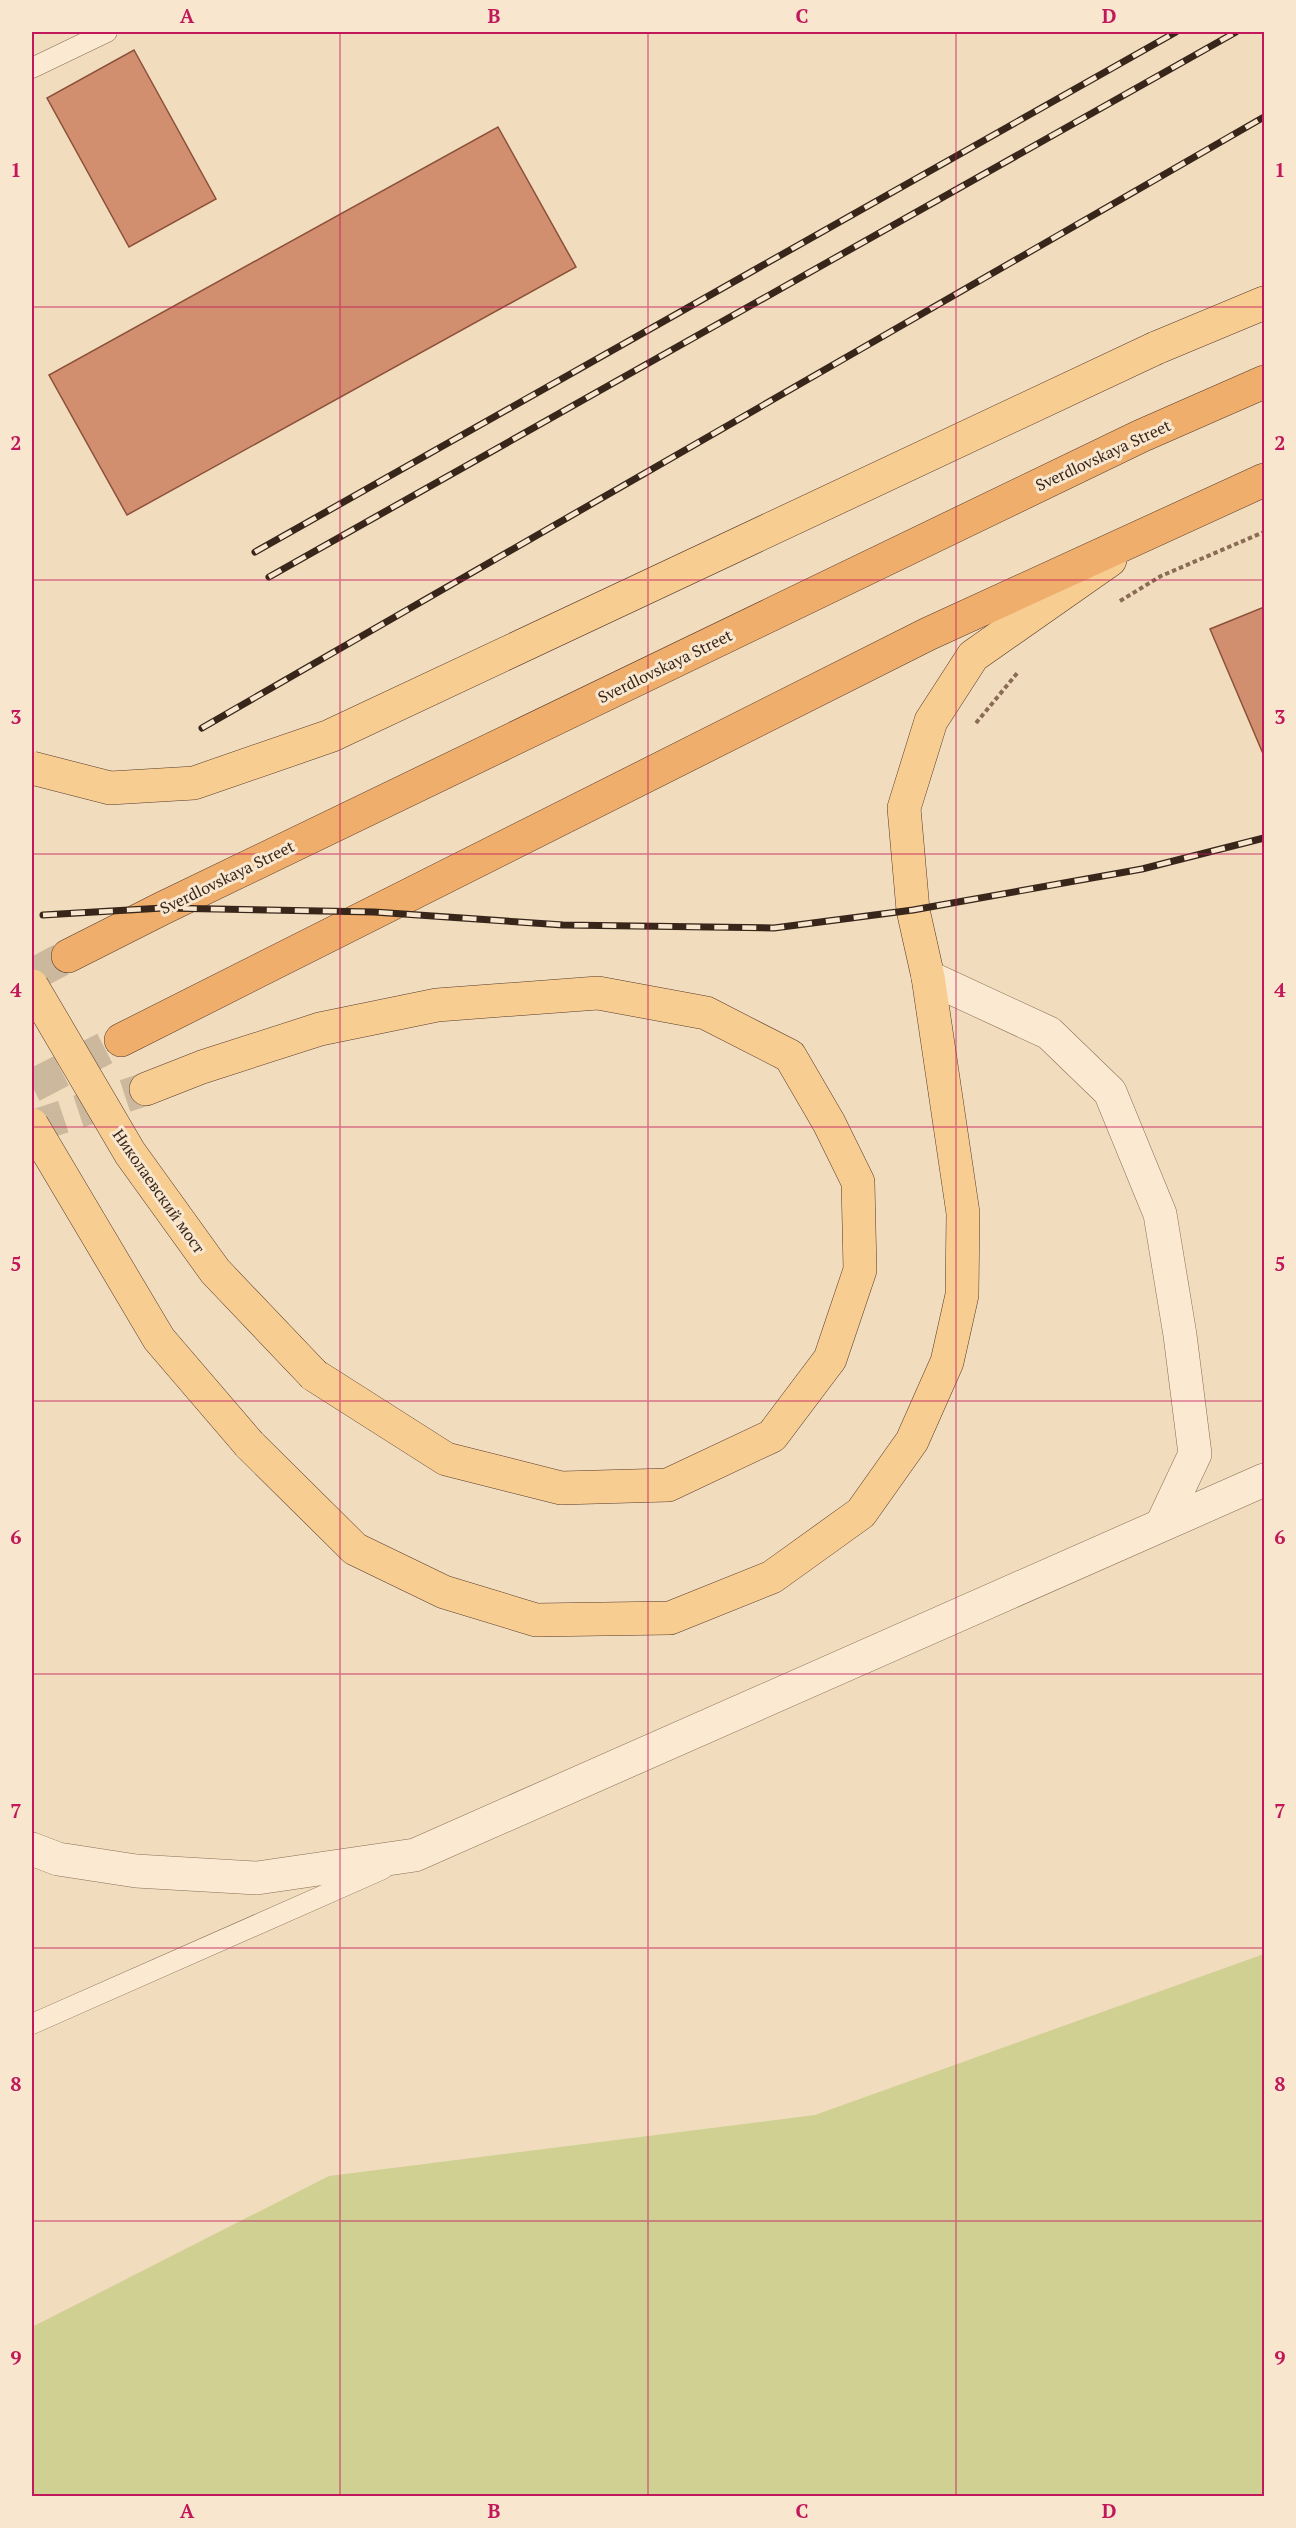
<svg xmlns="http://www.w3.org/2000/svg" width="1296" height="2528" viewBox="0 0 1296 2528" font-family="'PT Serif',serif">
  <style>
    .green { fill: #cfd091 }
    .building { fill: #d28f70; stroke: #8b5139; stroke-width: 1.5 }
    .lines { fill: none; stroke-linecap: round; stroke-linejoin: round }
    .primary-tunnel { stroke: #ccb89d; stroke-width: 33; stroke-dasharray: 33 16; stroke-linecap: butt }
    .trunk-tunnel { stroke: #ccb89d; stroke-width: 33; stroke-dasharray: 33 16; stroke-linecap: butt }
    .service-casing { stroke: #8a6c55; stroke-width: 21 }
    .minor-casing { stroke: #8a6c55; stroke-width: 34 }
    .primary-casing { stroke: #573a2a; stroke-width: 34 }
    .trunk-casing { stroke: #573a2a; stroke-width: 34 }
    .path { stroke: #8a6c55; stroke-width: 4; stroke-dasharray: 4.5 3; stroke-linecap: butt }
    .service { stroke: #fbead1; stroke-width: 20 }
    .minor { stroke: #fbead1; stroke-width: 33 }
    .primary { stroke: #f8cd92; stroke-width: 33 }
    .trunk { stroke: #f0ae6c; stroke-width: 33 }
    .rail-casing { stroke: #39261b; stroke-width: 7 }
    .rail { stroke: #f8e7ce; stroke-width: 4.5; stroke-dasharray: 14; stroke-linecap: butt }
    .primary-bridge-casing { stroke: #573a2a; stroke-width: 34; stroke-linecap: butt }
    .primary-bridge { stroke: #f8cd92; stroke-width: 33 }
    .grid { fill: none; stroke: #c2185b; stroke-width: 1.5; stroke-opacity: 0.55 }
    .labels { text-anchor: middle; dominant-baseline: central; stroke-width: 6; stroke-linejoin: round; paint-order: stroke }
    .street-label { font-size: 16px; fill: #39261b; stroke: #f8e7ce }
    .neatline { fill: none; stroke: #c2185b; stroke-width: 2 }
    .grid-label { font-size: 20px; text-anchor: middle; font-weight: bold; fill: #c2185b }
  </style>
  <rect width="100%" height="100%" fill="#f1dcbe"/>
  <path class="green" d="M1264 1954V2496H32V2327L329 2176 815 2115Z"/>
  <g class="building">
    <path d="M134 50 216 199 129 247 47 98Z"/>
    <path d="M498 127 576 267 127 515 49 375Z"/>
    <path d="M1264 607V756L1210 629Z"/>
  </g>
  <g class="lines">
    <path class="primary-tunnel" d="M32 1127 146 1089"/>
    <g class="trunk-tunnel">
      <path d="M32 975 68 956"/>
      <path d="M32 1086 121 1040"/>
    </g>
    <g class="service-casing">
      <g id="service">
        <path d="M32 68 107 32"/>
        <path d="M32 2024 383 1869"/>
      </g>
    </g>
    <g class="minor-casing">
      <g id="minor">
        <path d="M928 977 1049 1033 1110 1092 1160 1214 1180 1335 1195 1454 1162 1524"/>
        <path d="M32 1849 58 1859 136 1871 257 1878 415 1855 1264 1480"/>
      </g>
    </g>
    <g class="primary-casing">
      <g id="primary">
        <path d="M1156 348 1264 303"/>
        <path d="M146 1089 202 1067 320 1029 437 1005 598 993 706 1013 790 1056 829 1123 858 1182 860 1270 830 1359 772 1436 668 1485 561 1488 446 1459 314 1375"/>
        <path d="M249 1444 355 1549 444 1592 536 1620 670 1618 772 1577 861 1513 912 1441 947 1362 962 1295 963 1213 928 977 913 910 904 808 931 721 973 656 1110 560"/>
      </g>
    </g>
    <g class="trunk-casing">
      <g id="trunk">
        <path d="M68 956 163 908 1141 436 1264 382"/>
        <path d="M121 1040 928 634 1264 480"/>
      </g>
    </g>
    <g class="path">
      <path d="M1120 601 1161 576 1264 532"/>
      <path d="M976 723 1019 671"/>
    </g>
    <use href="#service" class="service"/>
    <use href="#minor" class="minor"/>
    <use href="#primary" class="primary"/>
    <use href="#trunk" class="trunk"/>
    <g class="rail-casing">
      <g id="rail">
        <path d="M255 552 1176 32"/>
        <path d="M269 577 1236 32"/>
        <path d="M202 728 1264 117"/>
        <path d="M43 915 163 908 374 912 563 925 774 928 913 910 1142 869 1264 838"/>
      </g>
    </g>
    <use href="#rail" class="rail"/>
    <g class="primary-bridge-casing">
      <g id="primary-bridge">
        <path d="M32 768 110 788 194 783 330 736 1156 348"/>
        <path d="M32 986 130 1153 215 1271 314 1375"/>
        <path d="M32 1125 159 1339 249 1444"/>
      </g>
    </g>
    <use href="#primary-bridge" class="primary-bridge"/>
  </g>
  <path class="grid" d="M340 32V2496M648 32V2496M956 32V2496M32 307H1264M32 580H1264M32 854H1264M32 1127H1264M32 1401H1264M32 1674H1264M32 1948H1264M32 2221H1264"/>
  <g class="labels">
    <g class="street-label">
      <text transform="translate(1103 455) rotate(-25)">Sverdlovskaya Street</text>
      <text transform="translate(665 666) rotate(-26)">Sverdlovskaya Street</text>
      <text transform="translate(227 877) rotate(-26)">Sverdlovskaya Street</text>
      <text transform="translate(159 1191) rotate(55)">Николаевский мост</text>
    </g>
  </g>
  <rect width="1296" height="2528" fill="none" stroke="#f8e7ce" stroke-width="66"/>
  <rect x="33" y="33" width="1230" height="2462" class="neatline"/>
  <g class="grid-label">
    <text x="187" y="23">A</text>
    <text x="494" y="23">B</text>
    <text x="802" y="23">C</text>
    <text x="1109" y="23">D</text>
    <text x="16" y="177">1</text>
    <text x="1280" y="177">1</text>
    <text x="16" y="450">2</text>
    <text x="1280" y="450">2</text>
    <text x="16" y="724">3</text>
    <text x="1280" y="724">3</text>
    <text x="16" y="997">4</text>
    <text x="1280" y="997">4</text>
    <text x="16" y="1271">5</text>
    <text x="1280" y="1271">5</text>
    <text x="16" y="1544">6</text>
    <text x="1280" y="1544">6</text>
    <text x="16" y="1818">7</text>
    <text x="1280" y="1818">7</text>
    <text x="16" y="2091">8</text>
    <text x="1280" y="2091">8</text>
    <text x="16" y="2365">9</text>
    <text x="1280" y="2365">9</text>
    <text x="187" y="2518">A</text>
    <text x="494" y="2518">B</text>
    <text x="802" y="2518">C</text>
    <text x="1109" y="2518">D</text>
  </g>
</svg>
